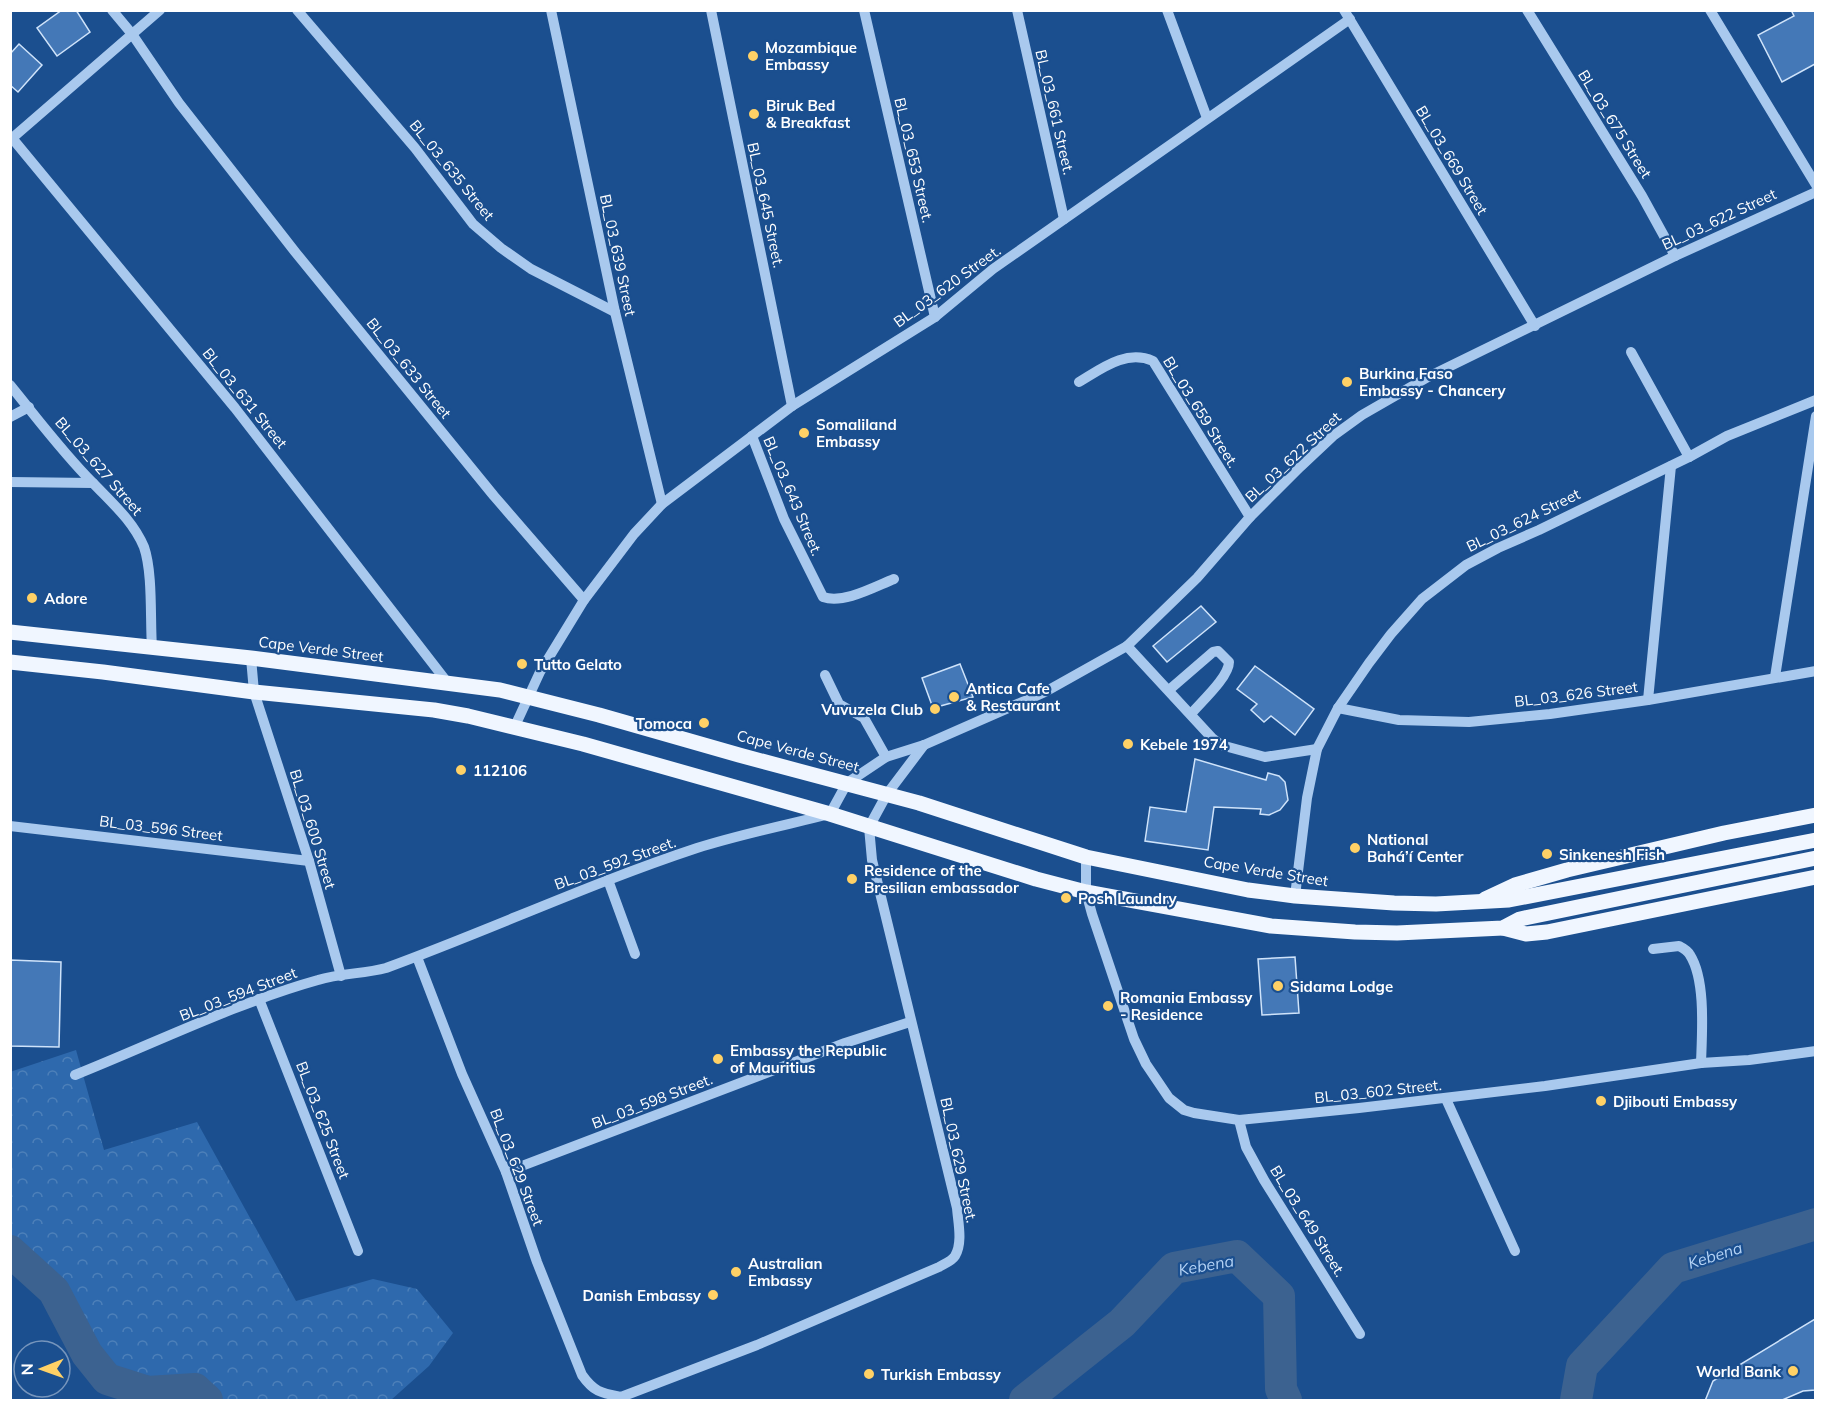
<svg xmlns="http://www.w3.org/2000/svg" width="1826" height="1411" viewBox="0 0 1826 1411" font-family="Mulish,sans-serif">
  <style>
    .forest { fill: url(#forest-crowns) }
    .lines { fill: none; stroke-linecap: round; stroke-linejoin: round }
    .river { stroke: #3c6290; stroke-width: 32 }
    .building { fill: #4478b7; stroke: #cfe3fa; stroke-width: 1.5 }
    .minor { stroke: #a9c9ee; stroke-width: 10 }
    .major { stroke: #f0f6ff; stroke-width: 15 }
    .poi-dot { fill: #ffd166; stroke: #1b4f8f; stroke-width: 2 }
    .labels { text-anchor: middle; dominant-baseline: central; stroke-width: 4.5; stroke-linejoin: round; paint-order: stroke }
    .poi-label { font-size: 15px; font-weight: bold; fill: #fff; stroke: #1b4f8f; text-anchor: start }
    .street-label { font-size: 15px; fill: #fff; stroke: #1b4f8f }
    .water-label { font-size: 16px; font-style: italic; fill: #b5d3f5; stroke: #1b4f8f }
  </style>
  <defs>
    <pattern id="forest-crowns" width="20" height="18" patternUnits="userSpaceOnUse" patternTransform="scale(1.5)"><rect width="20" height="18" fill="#2e69ad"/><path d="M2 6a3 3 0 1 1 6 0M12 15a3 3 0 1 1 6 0" fill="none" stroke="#4d80b9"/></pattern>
  </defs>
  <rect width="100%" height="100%" fill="#1b4f8f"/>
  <path class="forest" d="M76 1050 104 1150 197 1122 296 1301 373 1279 417 1289 453 1333 429 1366 391 1400H221L194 1382 148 1383 112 1370 94 1344 63 1283 11 1235 10 1072Z"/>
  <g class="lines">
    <g class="river">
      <path d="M10 1251 54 1291 87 1354 107 1379 148 1392 195 1389 207 1400"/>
      <path d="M1025 1400 1122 1323 1174 1268 1237 1256 1279 1296 1281 1389 1286 1400"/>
      <path d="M1576 1400 1582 1366 1673 1268 1816 1224"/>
    </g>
  </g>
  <g class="building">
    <path d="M62 10H76L90 32 57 56 37 28Z"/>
    <path d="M1791 10H1815V64L1782 82 1758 35 1794 16Z"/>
    <path d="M19 44 42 65 18 92 10 85V54Z"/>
    <path d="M1201 606 1216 622 1167 662 1153 646Z"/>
    <path d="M960 664 973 697 933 708 922 678Z"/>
    <path d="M1255 666 1314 709 1295 735 1271 716 1264 722 1251 710 1257 704 1237 689Z"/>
    <path d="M1195 759 1266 780 1268 773 1279 776 1285 782 1288 800 1280 810 1269 815 1260 814 1261 809 1214 807 1208 850 1145 841 1150 807 1186 812Z"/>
    <path d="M1295 957 1299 1013 1262 1015 1258 959Z"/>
    <path d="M10 960 61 962 59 1047 10 1046Z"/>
    <path d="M1815 1319V1390L1803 1391 1780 1401H1705L1713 1381Z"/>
  </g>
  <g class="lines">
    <g class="minor">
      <path d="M112 10 132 34 179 103 296 253 494 496 584 600"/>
      <path d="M297 10 415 148 473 224 501 248 531 269 615 312"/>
      <path d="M551 10 615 312 662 504"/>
      <path d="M711 10 792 406"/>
      <path d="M864 10 935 317"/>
      <path d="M1017 10 1064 219"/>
      <path d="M1167 10 1207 118"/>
      <path d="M1344 10 1535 326"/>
      <path d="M1527 10 1642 196 1675 256"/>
      <path d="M1710 10 1816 185"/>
      <path d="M12 138 235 408 447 682"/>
      <path d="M10 140 160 10"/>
      <path d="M1631 352 1689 457"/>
      <path d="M1079 382C1101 369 1126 349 1153 361L1250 517"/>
      <path d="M10 385C37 418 63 453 93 483 112 503 133 521 144 547 153 573 150 619 152 648"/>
      <path d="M10 417 29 407"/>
      <path d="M752 436 784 519 823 597C844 604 874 587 894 579"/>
      <path d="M10 482 93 483"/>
      <path d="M1127 646 1212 738 1221 745 1265 757 1317 749"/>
      <path d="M251 658 254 692 309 861 341 976"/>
      <path d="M825 675 839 704 864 718 886 757"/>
      <path d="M1775 677 1816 416"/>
      <path d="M1169 690 1213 652 1218 651 1229 662C1229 677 1201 702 1191 714"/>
      <path d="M1648 700 1671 466"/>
      <path d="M1338 708 1399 720 1469 722 1550 714 1648 700 1816 671"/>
      <path d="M515 726 540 672 584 600 634 534 662 504 792 406 935 317 993 269 1350 19"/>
      <path d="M10 826 309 861"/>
      <path d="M1086 857V892L1092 914 1134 1039 1146 1064 1169 1098 1184 1110 1194 1113 1239 1120 1359 1108 1545 1086 1701 1063 1749 1060 1816 1051"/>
      <path d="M608 880 635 954"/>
      <path d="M1295 896 1307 798 1317 749 1338 708 1369 663 1391 634 1422 599 1466 565 1498 548 1539 530 1689 457 1727 436 1816 400"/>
      <path d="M1653 949 1679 946C1683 948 1688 951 1690 955 1706 980 1702 1033 1701 1063"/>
      <path d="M417 957 462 1074 506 1172 537 1262 582 1375C594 1392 601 1393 621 1397L757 1345 939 1267C944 1264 952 1261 955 1256 963 1243 958 1222 957 1208L872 860 869 827 887 794 924 745"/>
      <path d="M259 999 358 1251"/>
      <path d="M75 1075C155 1043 236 1003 318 980 340 973 364 974 386 968 490 930 591 883 697 848 741 834 786 825 830 814L847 783 886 757 924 745 1045 692 1127 646 1197 578 1250 517 1300 467 1333 436 1362 415 1428 377 1675 256 1816 192"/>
      <path d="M1446 1099 1515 1251"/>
      <path d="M1239 1120 1246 1147 1264 1180 1360 1334"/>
      <path d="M506 1172 845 1043 910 1022"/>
    </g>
    <g class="major">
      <path d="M10 632 251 658 500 690 599 715 739 755 919 803 1086 857 1248 890 1295 896 1394 903 1436 904 1509 900 1816 840"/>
      <path d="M10 662 103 672 254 692 434 710 468 716 583 744 830 814 1036 879 1086 892 1271 926 1355 932 1397 933 1503 928 1520 919 1816 858"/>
      <path d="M1485 899 1515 885 1567 870 1724 833 1816 815"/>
      <path d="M1503 928 1526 934 1547 932 1816 877"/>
    </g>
  </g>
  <g class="poi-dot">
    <circle cx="753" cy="56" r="6"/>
    <circle cx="754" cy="114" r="6"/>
    <circle cx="1347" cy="382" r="6"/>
    <circle cx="804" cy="433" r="6"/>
    <circle cx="32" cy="598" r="6"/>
    <circle cx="522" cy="664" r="6"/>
    <circle cx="954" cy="697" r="6"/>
    <circle cx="935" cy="709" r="6"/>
    <circle cx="704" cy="723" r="6"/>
    <circle cx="1128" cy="744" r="6"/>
    <circle cx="461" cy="770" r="6"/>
    <circle cx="1355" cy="848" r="6"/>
    <circle cx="1547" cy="854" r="6"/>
    <circle cx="852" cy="879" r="6"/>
    <circle cx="1066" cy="898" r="6"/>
    <circle cx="1278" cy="986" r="6"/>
    <circle cx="1108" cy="1006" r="6"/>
    <circle cx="718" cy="1059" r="6"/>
    <circle cx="1601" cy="1101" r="6"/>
    <circle cx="736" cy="1272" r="6"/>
    <circle cx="713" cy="1295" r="6"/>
    <circle cx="1793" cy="1371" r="6"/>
    <circle cx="869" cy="1374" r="6"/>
  </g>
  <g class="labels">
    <g class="poi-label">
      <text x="765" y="47">Mozambique<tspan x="765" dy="17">Embassy</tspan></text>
      <text x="766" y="105">Biruk Bed<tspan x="766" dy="17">&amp; Breakfast</tspan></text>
      <text x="1359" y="373">Burkina Faso<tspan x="1359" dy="17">Embassy - Chancery</tspan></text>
      <text x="816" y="424">Somaliland<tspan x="816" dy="17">Embassy</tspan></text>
      <text x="44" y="598">Adore</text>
      <text x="534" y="664">Tutto Gelato</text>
      <text x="966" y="688">Antica Cafe<tspan x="966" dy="17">&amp; Restaurant</tspan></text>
      <text x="923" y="709" text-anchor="end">Vuvuzela Club</text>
      <text x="692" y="723" text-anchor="end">Tomoca</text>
      <text x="1140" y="744">Kebele 1974</text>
      <text x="473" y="770">112106</text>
      <text x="1367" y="839">National<tspan x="1367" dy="17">Bahá’í Center</tspan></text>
      <text x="1559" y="854">Sinkenesh Fish</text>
      <text x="864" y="870">Residence of the<tspan x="864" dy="17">Bresilian embassador</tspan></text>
      <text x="1078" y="898">Posh Laundry</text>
      <text x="1290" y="986">Sidama Lodge</text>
      <text x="1120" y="997">Romania Embassy<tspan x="1120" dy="17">- Residence</tspan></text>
      <text x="730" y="1050">Embassy the Republic<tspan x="730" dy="17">of Mauritius</tspan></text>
      <text x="1613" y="1101">Djibouti Embassy</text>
      <text x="748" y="1263">Australian<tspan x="748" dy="17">Embassy</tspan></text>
      <text x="701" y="1295" text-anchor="end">Danish Embassy</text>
      <text x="1781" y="1371" text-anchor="end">World Bank</text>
      <text x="881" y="1374">Turkish Embassy</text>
    </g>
    <g class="street-label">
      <text transform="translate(1055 112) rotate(77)">BL_03_661 Street.</text>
      <text transform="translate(1615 124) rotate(58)">BL_03_675 Street</text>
      <text transform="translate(914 160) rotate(77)">BL_03_653 Street.</text>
      <text transform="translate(1452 160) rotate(59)">BL_03_669 Street</text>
      <text transform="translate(452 170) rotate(51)">BL_03_635 Street</text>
      <text transform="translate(766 205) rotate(78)">BL_03_645 Street.</text>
      <text transform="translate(1719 219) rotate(-25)">BL_03_622 Street</text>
      <text transform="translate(618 255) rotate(78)">BL_03_639 Street</text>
      <text transform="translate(947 286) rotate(-36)">BL_03_620 Street.</text>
      <text transform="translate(409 368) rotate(51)">BL_03_633 Street</text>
      <text transform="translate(245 398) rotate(51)">BL_03_631 Street</text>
      <text transform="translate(1201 412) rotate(58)">BL_03_659 Street.</text>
      <text transform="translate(1293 457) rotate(-43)">BL_03_622 Street</text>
      <text transform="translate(99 466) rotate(49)">BL_03_627 Street</text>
      <text transform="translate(793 496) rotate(67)">BL_03_643 Street.</text>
      <text transform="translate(1523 520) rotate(-26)">BL_03_624 Street</text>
      <text transform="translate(321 649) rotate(7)">Cape Verde Street</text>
      <text transform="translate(1576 694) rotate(-7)">BL_03_626 Street</text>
      <text transform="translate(798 751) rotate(15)">Cape Verde Street</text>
      <text transform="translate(161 828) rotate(7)">BL_03_596 Street</text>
      <text transform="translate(313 829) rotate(73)">BL_03_600 Street</text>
      <text transform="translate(615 863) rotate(-20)">BL_03_592 Street.</text>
      <text transform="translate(1266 871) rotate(9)">Cape Verde Street</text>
      <text transform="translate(238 994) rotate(-21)">BL_03_594 Street</text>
      <text transform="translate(1378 1091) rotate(-6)">BL_03_602 Street.</text>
      <text transform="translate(652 1101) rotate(-21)">BL_03_598 Street.</text>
      <text transform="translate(323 1120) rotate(69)">BL_03_625 Street</text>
      <text transform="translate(959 1160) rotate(78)">BL_03_629 Street.</text>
      <text transform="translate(517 1167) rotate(69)">BL_03_629 Street</text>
      <text transform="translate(1308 1221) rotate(58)">BL_03_649 Street.</text>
    </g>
    <g class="water-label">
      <text transform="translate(1715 1255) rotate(-17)">Kebena</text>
      <text transform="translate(1206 1265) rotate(-10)">Kebena</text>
    </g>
  </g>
  <rect width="1826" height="1411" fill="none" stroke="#ffffff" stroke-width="24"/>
  <g transform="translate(42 1369) rotate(269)"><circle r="28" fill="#1b4f8f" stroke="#7695bc" stroke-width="1.5"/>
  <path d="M0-4.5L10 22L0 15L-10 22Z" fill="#ffd166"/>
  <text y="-9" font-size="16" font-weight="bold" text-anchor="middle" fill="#ffffff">N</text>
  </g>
</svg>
